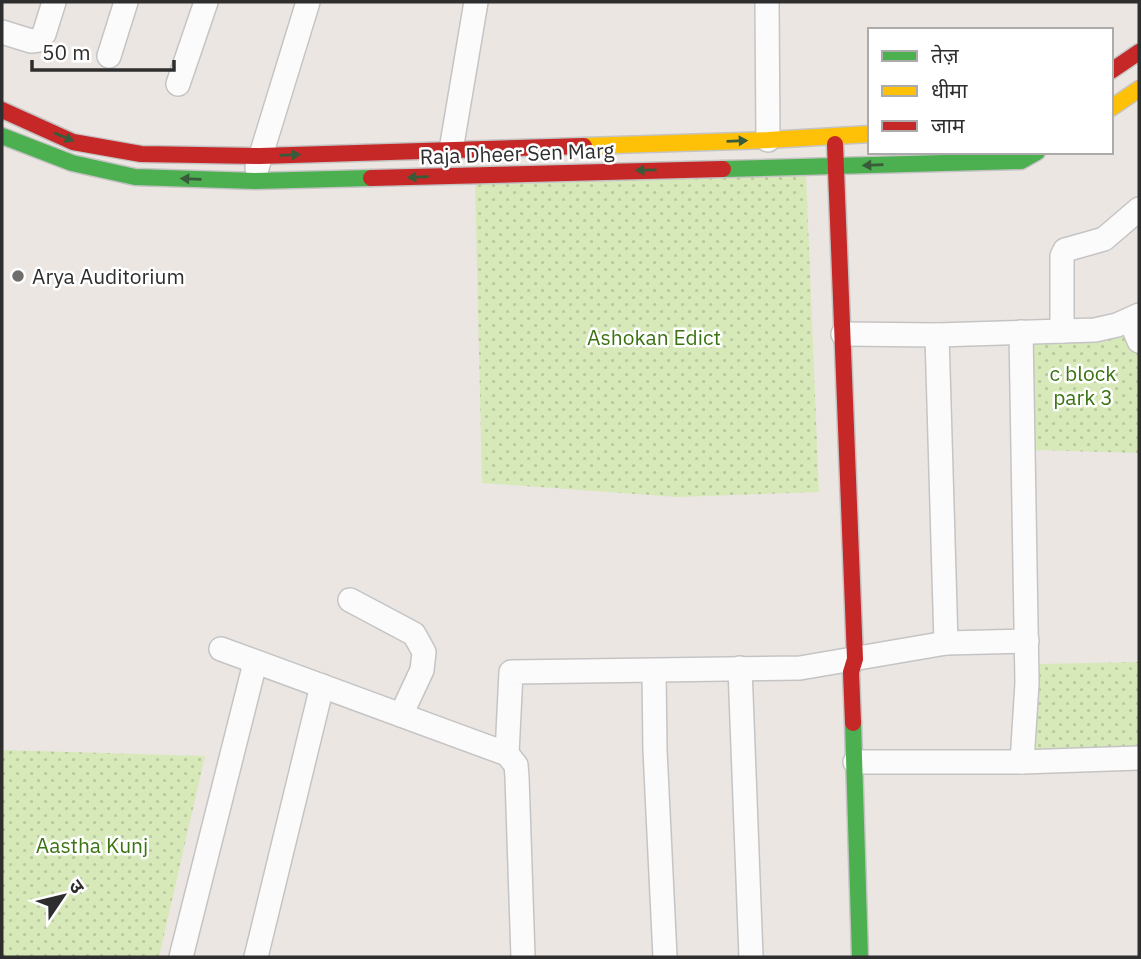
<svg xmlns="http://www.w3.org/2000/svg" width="1141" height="959" viewBox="0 0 1141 959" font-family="'IBM Plex Sans','Noto Sans Devanagari',sans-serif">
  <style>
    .grass { fill: url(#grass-dots) }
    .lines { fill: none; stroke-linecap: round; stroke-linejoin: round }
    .street-casing { stroke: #c5c4c4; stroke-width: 26 }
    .fast-casing { stroke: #c5c4c4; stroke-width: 19 }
    .slow-casing { stroke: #c5c4c4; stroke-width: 19 }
    .jam-casing { stroke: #c5c4c4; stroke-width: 19 }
    .street { stroke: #fcfbfb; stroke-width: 23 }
    .fast { stroke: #4caf50; stroke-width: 16 }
    .slow { stroke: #ffc107; stroke-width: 16 }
    .jam { stroke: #c62828; stroke-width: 16 }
    .oneway { fill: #385b3a }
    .poi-dot { fill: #706e6d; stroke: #fff; stroke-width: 2.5 }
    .labels { text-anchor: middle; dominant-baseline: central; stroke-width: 5; stroke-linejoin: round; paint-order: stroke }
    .street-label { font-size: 21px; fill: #2e2e2e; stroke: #fff }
    .poi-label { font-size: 21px; fill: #2e2e2e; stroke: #fff; text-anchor: start }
    .park-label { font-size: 21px; fill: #3c7414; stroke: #fff }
  </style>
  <defs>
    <pattern id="grass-dots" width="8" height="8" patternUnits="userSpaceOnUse" patternTransform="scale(1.75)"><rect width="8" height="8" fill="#d7e9b9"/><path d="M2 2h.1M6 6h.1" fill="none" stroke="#b9c89f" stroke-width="1.8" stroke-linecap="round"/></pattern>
  </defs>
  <rect width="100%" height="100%" fill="#ece6e3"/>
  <g class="grass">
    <path d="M806 174 819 492 677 497 482 483 475 182Z"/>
    <path d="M1125 322 1139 352V453L1033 450 1021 332Z"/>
    <path d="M1139 662V762L1028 764 1037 664Z"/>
    <path d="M2 750 205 756 159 957H2Z"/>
  </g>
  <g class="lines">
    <g class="street-casing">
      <g id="street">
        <path d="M767 2 768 140"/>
        <path d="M2 32 31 41 39 40 44 34 54 2"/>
        <path d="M109 56 126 2"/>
        <path d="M178 84 206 2"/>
        <path d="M451 150 476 2"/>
        <path d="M257 168 308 2"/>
        <path d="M1130 320 1139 341"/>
        <path d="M1062 331V256L1065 250 1104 239 1139 209"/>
        <path d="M1021 332 1027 683 1022 762"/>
        <path d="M843 334 937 335 1095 330 1117 325 1139 315"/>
        <path d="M937 335 946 643"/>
        <path d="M350 600 414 634 424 652 422 670 401 715"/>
        <path d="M221 649 507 754 516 765 517 777 523 957"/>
        <path d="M740 668 751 957"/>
        <path d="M654 672 655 750 665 957"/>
        <path d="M507 754 511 672 800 668 946 643 1027 641"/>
        <path d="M855 762H1022L1139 758"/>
        <path d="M181 957 255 663"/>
        <path d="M256 957 322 686"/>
      </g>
    </g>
    <g class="fast-casing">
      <g id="fast">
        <path d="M2 136 72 163 135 177 255 181 371 178"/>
        <path d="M723 169 1021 161 1037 152"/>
        <path d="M853 723 860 957"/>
      </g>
    </g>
    <g class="slow-casing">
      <g id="slow">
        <path d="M1111 108 1139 89"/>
        <path d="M584 146 768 140 870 134"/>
      </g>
    </g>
    <g class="jam-casing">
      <g id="jam">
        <path d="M1111 71 1139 52"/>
        <path d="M2 110 73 142 141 154 260 156 584 146"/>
        <path d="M835 144 855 659 851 672 853 723"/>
        <path d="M371 178 723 169"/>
      </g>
    </g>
    <use href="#street" class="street"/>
    <use href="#fast" class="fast"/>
    <use href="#slow" class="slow"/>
    <use href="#jam" class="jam"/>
  </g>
  <defs><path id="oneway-solid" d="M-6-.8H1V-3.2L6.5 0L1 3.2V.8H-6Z" transform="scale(1.75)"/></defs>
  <g class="oneway">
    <use href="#oneway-solid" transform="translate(64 137) rotate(23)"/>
    <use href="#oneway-solid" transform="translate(737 141) rotate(-2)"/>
    <use href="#oneway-solid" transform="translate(290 155) rotate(-2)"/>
    <use href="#oneway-solid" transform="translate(873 165) rotate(178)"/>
    <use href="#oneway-solid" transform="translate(646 170) rotate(179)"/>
    <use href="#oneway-solid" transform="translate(418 177) rotate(178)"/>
    <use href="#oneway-solid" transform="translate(191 179) rotate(-178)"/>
  </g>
  <circle class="poi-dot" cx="18" cy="276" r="7"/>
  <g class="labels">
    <g class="street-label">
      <text transform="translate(517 153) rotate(-2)">Raja Dheer Sen Marg</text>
    </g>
    <g class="poi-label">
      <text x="32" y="276">Arya Auditorium</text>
    </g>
    <g class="park-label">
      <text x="654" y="337">Ashokan Edict</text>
      <text x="1083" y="373">c block<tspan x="1083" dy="24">park 3</tspan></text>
      <text x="92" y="845">Aastha Kunj</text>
    </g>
  </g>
  <rect width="1141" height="959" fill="none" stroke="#2e2e2e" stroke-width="7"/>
  <rect x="868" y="28" width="245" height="126" fill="#ffffff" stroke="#ababab" stroke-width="2"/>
  <rect x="882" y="51" width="35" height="10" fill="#4caf50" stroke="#ababab" stroke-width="2"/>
  <text x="931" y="63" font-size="21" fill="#2e2e2e">तेज़</text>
  <rect x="882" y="86" width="35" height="10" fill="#ffc107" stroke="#ababab" stroke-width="2"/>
  <text x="931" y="98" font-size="21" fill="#2e2e2e">धीमा</text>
  <rect x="882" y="121" width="35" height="10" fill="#c62828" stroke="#ababab" stroke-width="2"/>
  <text x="931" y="133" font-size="21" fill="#2e2e2e">जाम</text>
  <g transform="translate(63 896) rotate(55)" stroke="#ffffff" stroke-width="5" paint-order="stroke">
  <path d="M0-5L12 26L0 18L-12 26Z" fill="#2e2e2e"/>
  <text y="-10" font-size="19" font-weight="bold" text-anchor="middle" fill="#2e2e2e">उ</text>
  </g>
  <path d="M32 60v10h142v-10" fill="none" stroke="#2e2e2e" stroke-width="3.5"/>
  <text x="42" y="60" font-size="21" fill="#2e2e2e" stroke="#ffffff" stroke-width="5" paint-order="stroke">50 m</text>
</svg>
